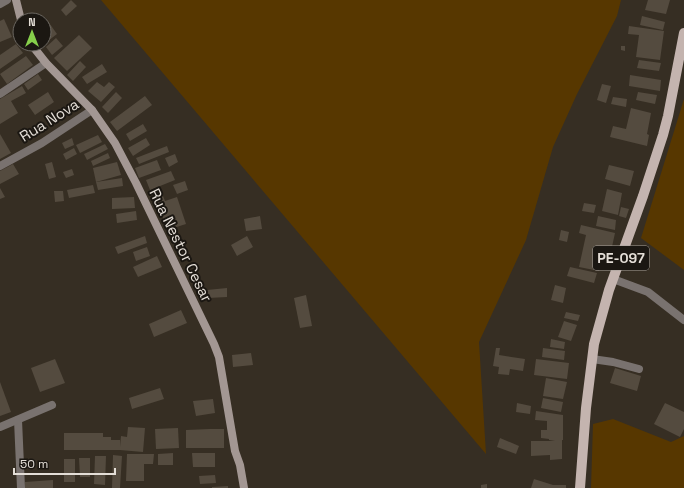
<svg xmlns="http://www.w3.org/2000/svg" width="684" height="488" viewBox="0 0 684 488" font-family="'Space Grotesk',sans-serif">
  <style>
    .green { fill: #573700 }
    .building { fill: #544b3f }
    .lines { fill: none; stroke-linecap: round; stroke-linejoin: round }
    .street { stroke: #79726f; stroke-width: 8 }
    .secondary { stroke: #a39793; stroke-width: 8 }
    .primary { stroke: #c4b4af; stroke-width: 10 }
    .labels { text-anchor: middle; dominant-baseline: central; stroke-width: 4; stroke-linejoin: round; paint-order: stroke }
    .shield { fill: #1b1712; stroke: #a8a29c; stroke-width: 1 }
    .shield-label { font-size: 14px; font-weight: bold; fill: #e4ded7 }
    .street-label { font-size: 15px; fill: #e4ded7; stroke: #1b1712 }
  </style>
  <rect width="100%" height="100%" fill="#362e23"/>
  <g class="green">
    <path d="M101 0H621L617 16 577 94 553 147 526 240 479 342 486 454Z"/>
    <path d="M684 99V270L641 238Z"/>
    <path d="M613 419 671 442 684 436V488H591L593 424Z"/>
  </g>
  <g class="building">
    <path d="M71 0 77 6 66 16 61 10Z"/>
    <path d="M648 0H670L666 14 645 10Z"/>
    <path d="M642 16 665 22 663 30 640 25Z"/>
    <path d="M4 19 12 37 0 42V21Z"/>
    <path d="M47 20 57 34 44 44V22Z"/>
    <path d="M629 26 664 31 660 60 636 57 639 35 628 34Z"/>
    <path d="M79 35 92 48 67 71 54 58Z"/>
    <path d="M56 38 63 46 52 55 46 47Z"/>
    <path d="M16 44 23 53 0 69V55Z"/>
    <path d="M621 46H625V51L621 50Z"/>
    <path d="M26 56 33 65 7 84 0 74Z"/>
    <path d="M639 60 661 63 659 71 637 68Z"/>
    <path d="M80 61 86 67 73 81 67 75Z"/>
    <path d="M102 64 107 72 87 84 82 77Z"/>
    <path d="M38 74 42 80 28 90 24 84Z"/>
    <path d="M630 75 661 80 660 91 629 86Z"/>
    <path d="M97 82 104 87 109 82 115 87 101 102 88 91Z"/>
    <path d="M602 84 611 86 606 103 597 100Z"/>
    <path d="M22 86 26 93 11 101 18 113 0 124V99Z"/>
    <path d="M48 92 54 102 35 115 28 105Z"/>
    <path d="M116 92 122 98 108 113 102 107Z"/>
    <path d="M638 92 657 95 655 104 636 100Z"/>
    <path d="M145 96 152 105 117 131 110 122Z"/>
    <path d="M613 97 627 99 626 107 611 104Z"/>
    <path d="M631 108 651 113 647 134 649 135 647 146 610 137 613 126 626 129Z"/>
    <path d="M143 124 147 131 130 141 126 134Z"/>
    <path d="M0 134 11 153 0 159Z"/>
    <path d="M98 135 102 142 80 153 76 145Z"/>
    <path d="M72 138 74 145 65 149 62 143Z"/>
    <path d="M146 138 150 145 133 156 128 148Z"/>
    <path d="M105 144 108 149 87 160 84 154Z"/>
    <path d="M167 146 169 152 139 164 136 158Z"/>
    <path d="M74 148 77 154 66 160 63 154Z"/>
    <path d="M108 153 110 158 93 166 91 161Z"/>
    <path d="M175 154 178 162 169 167 165 158Z"/>
    <path d="M157 160 161 170 139 178 135 168Z"/>
    <path d="M52 162 56 177 49 179 45 164Z"/>
    <path d="M117 162 121 175 96 182 93 168Z"/>
    <path d="M13 164 19 174 0 184V171Z"/>
    <path d="M609 165 634 171 630 186 605 179Z"/>
    <path d="M72 169 74 175 66 178 63 172Z"/>
    <path d="M171 171 175 180 150 190 146 180Z"/>
    <path d="M122 178 123 186 98 190 96 182Z"/>
    <path d="M185 181 188 190 177 194 173 185Z"/>
    <path d="M93 185 95 193 69 198 67 190Z"/>
    <path d="M0 188 5 197 0 199Z"/>
    <path d="M607 189 622 193 618 215 602 211Z"/>
    <path d="M54 191H63L64 201 55 202Z"/>
    <path d="M161 191 165 201 177 197 186 224 167 230 155 193Z"/>
    <path d="M134 197 135 208 112 209V198Z"/>
    <path d="M584 203 596 205 594 213 582 211Z"/>
    <path d="M621 207 629 209 626 218 619 216Z"/>
    <path d="M136 211 137 220 117 223 116 214Z"/>
    <path d="M260 216 262 229 246 231 244 219Z"/>
    <path d="M598 216 616 220 615 230 596 226Z"/>
    <path d="M581 225 615 233 608 265 601 263 599 271 579 267 586 235 579 233Z"/>
    <path d="M561 230 569 232 567 242 559 240Z"/>
    <path d="M145 236 147 243 118 254 115 247Z"/>
    <path d="M247 236 253 247 237 256 231 245Z"/>
    <path d="M147 247 150 256 136 261 133 252Z"/>
    <path d="M157 256 162 267 138 277 133 267Z"/>
    <path d="M570 267 597 273 594 283 567 276Z"/>
    <path d="M555 285 566 288 563 303 551 300Z"/>
    <path d="M227 288V297L208 298 207 290Z"/>
    <path d="M306 295 312 326 300 328 294 298Z"/>
    <path d="M181 310 187 323 154 337 149 324Z"/>
    <path d="M566 312 580 315 578 321 564 318Z"/>
    <path d="M564 321 577 325 571 341 558 337Z"/>
    <path d="M551 339 565 342 564 349 550 347Z"/>
    <path d="M496 348H500L499 355 525 359 523 371 510 369 509 375 498 374 499 367 493 366Z"/>
    <path d="M543 348 565 351 564 360 542 357Z"/>
    <path d="M251 353 253 365 233 367 232 355Z"/>
    <path d="M55 359 65 383 40 392 31 368Z"/>
    <path d="M536 359 569 363 567 379 534 375Z"/>
    <path d="M615 368 641 376 637 391 610 383Z"/>
    <path d="M546 378 567 382 563 399 543 396Z"/>
    <path d="M0 382 11 412 0 416Z"/>
    <path d="M160 388 164 399 132 409 129 398Z"/>
    <path d="M543 398 563 402 561 412 541 408Z"/>
    <path d="M213 399 215 413 196 416 193 401Z"/>
    <path d="M517 403 531 406 530 414 516 412Z"/>
    <path d="M665 403 684 412V429L680 437 654 424Z"/>
    <path d="M536 411 563 415V440H562V459L550 460V455L531 456V441H555L549 440V439L541 438V430H547V421L535 420Z"/>
    <path d="M128 427 145 428 143 452 120 450H64V433H103V437H111V440H120V447L121 436 127 437Z"/>
    <path d="M178 428 179 448 156 449 155 429Z"/>
    <path d="M210 429H224V448H186V430Z"/>
    <path d="M500 438 519 446 516 454 497 447Z"/>
    <path d="M173 453V465H158V454Z"/>
    <path d="M192 453H215V467H193Z"/>
    <path d="M127 454H154L153 464H144V481H126Z"/>
    <path d="M113 455 122 456 120 488H112Z"/>
    <path d="M95 456H106L105 485 94 484Z"/>
    <path d="M79 458H90V477H80Z"/>
    <rect x="64" y="459" width="11" height="23"/>
    <path d="M215 475 216 483 200 484 199 476Z"/>
    <path d="M534 479 553 485H566V488H531Z"/>
    <path d="M53 480V488H25V482Z"/>
    <path d="M487 484V488H481V485Z"/>
    <path d="M228 486V488H212V487Z"/>
  </g>
  <g class="lines">
    <g class="street">
      <path d="M0 4 7 0"/>
      <path d="M0 94 46 63"/>
      <path d="M0 166 42 143 92 110"/>
      <path d="M613 279 648 292 684 320"/>
      <path d="M592 359 613 362 639 369"/>
      <path d="M18 420 21 488"/>
      <path d="M0 427 52 405"/>
    </g>
    <g class="secondary">
      <path d="M16 0 21 20"/>
      <path d="M31 44 46 63 92 110 115 143 136 183 214 344 219 357 235 451 240 465 244 488"/>
    </g>
    <path class="primary" d="M580 488 586 408 594 344 609 290 643 196 663 135 668 116 684 33"/>
  </g>
  <g class="labels">
    <rect class="shield" x="593" y="246" width="56" height="24" rx="3"/>
    <g class="shield-label">
      <text x="621" y="258">PE-097</text>
    </g>
    <g class="street-label">
      <text transform="translate(49 120) rotate(-32)">Rua Nova</text>
      <text transform="translate(181 245) rotate(64)">Rua Nestor Cesar</text>
    </g>
  </g>
  <g transform="translate(32 32)"><circle r="19" fill="#1b1712" stroke="#6b6761"/>
  <path d="M0-3L7 15L0 10L-7 15Z" fill="#86cf4b"/>
  <text y="-6" font-size="11" font-weight="bold" text-anchor="middle" fill="#e4ded7">N</text>
  </g>
  <path d="M14 468v6h101v-6" fill="none" stroke="#e4ded7" stroke-width="2"/>
  <text x="20" y="468" font-size="12" fill="#e4ded7" stroke="#1b1712" stroke-width="3" paint-order="stroke">50 m</text>
</svg>
